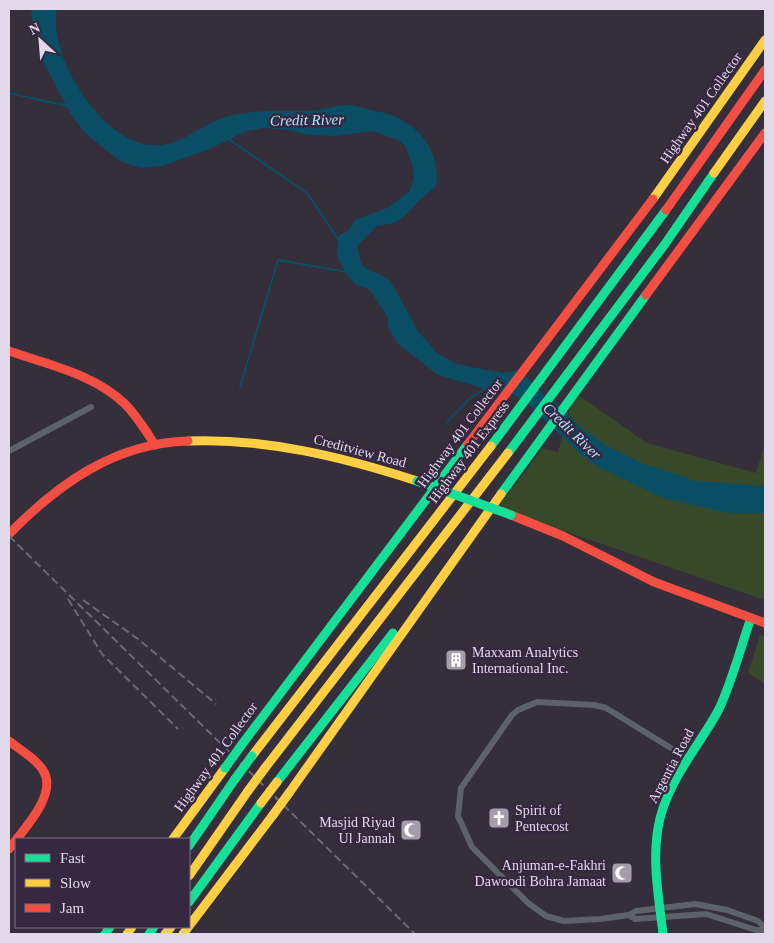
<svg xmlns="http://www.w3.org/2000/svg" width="774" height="943" viewBox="0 0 774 943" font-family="Georgia,serif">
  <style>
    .green { fill: #374928 }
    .water { fill: #094e64 }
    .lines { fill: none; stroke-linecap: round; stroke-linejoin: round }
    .stream { stroke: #094e64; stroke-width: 2 }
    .street { stroke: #5c6267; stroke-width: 6 }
    .fast { stroke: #16e098; stroke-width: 9 }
    .slow { stroke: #ffcf43; stroke-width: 9 }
    .jam { stroke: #f24e42; stroke-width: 9 }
    .rail { stroke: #696a71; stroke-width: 2; stroke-dasharray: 8 4; stroke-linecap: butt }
    .fast-bridge { stroke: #16e098; stroke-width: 9 }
    .slow-bridge { stroke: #ffcf43; stroke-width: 9 }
    .labels { text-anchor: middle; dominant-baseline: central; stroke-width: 5; stroke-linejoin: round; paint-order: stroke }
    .street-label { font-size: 14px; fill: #e1d9e9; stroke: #362841 }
    .poi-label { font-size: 14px; fill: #e1d9e9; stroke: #362841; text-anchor: start }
    .water-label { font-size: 15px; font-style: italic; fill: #afe5fb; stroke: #362841 }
  </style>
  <rect width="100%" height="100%" fill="#352e3b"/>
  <g class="green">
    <path d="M574 392 647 443 756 473 765 443V600L497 508 543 448 558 452Z"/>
    <path d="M760 635 765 636V684L748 673Z"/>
  </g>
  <path class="water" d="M32 9H57C47 57 106 152 161 145 182 143 201 126 220 119 245 109 284 111 310 111 324 110 337 104 351 105 357 106 364 108 370 110 380 112 393 114 402 120 427 134 440 159 436 186 429 193 421 198 415 205 402 220 397 224 377 226L357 246 362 266 390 280 418 331 436 352 456 364 503 373 515 371 526 376 541 393 561 406 578 425 607 446 644 464 696 481 765 486V513H728L663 498 600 468 582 456 523 399 506 392 486 389 438 375 398 344 388 328V318L370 290 355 284 345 272 337 255 338 239 340 235 348 231 355 220 387 208 410 191 414 176 412 164 405 146 398 140 372 131 337 136 309 135 288 130 263 128 247 131 207 150 162 166 141 168 120 161 86 134 70 113 44 63 31 14Z"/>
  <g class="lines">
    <g class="stream">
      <path d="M9 93 67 106"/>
      <path d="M227 138 307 193 338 239"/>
      <path d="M240 387 278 260 347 272"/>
      <path d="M447 422 469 399 486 388"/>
    </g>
    <g class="street">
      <path d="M9 451 91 407"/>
      <path d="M687 758 606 708 594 705 537 702 518 710 512 715 461 788 458 816 472 847 528 903 546 916 564 921 600 919 629 915 636 911 695 904 727 910 758 921 765 928"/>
      <path d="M629 915 635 919 706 914 756 930H765"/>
    </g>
    <g class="fast">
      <path d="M491 446 666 210"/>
      <path d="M508 453 665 244 714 173"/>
      <path d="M501 494 646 295"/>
      <path d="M243 743 468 444"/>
      <path d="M277 782 393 633"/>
      <path d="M189 846 235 779"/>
      <path d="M189 902 261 803"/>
      <path d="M105 934 110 927"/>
      <path d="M149 934 154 927"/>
      <path d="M663 934C659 899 652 863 658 828 665 784 697 749 718 711 731 685 741 646 751 618"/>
    </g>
    <g class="slow">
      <path d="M714 173 765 101"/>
      <path d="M653 199 765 40"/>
      <path d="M188 441C266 438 343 457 417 481"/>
      <path d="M252 756 491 446"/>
      <path d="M265 768 508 453"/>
      <path d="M289 793 501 494"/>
      <path d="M173 839 225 768"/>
      <path d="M189 876 248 791"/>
      <path d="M127 934 132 927"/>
      <path d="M165 934 171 927"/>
      <path d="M183 934 273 815"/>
    </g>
    <g class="jam">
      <path d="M666 210 765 70"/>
      <path d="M646 295 765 133"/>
      <path d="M9 351C49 365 94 374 125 404 137 416 146 431 155 445"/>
      <path d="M468 444 653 199"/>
      <path d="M511 515 563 536 654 582 765 623"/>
      <path d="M9 534C58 484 115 443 188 441"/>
      <path d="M9 741C20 750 37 759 44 772 57 796 22 831 9 849"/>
    </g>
    <g class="rail">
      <path d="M9 536 415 934"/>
      <path d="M68 599 102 654 178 729"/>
      <path d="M83 600 138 639 216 704"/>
    </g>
    <g class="fast-bridge">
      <path d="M417 481 511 515"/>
      <path d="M225 768 243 743"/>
      <path d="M235 779 252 756"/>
    </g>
    <g class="slow-bridge">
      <path d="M248 791 265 768"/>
      <path d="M261 803 277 782"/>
      <path d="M273 815 289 793"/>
    </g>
  </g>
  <defs>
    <g id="building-square" transform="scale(1.125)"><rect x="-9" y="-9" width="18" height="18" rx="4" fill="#a59dac" stroke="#362841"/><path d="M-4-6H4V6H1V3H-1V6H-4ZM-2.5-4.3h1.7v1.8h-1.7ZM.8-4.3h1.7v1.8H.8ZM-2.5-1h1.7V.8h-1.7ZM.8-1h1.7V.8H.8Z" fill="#fff"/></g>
    <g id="church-square" transform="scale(1.125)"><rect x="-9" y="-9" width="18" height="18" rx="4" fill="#a59dac" stroke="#362841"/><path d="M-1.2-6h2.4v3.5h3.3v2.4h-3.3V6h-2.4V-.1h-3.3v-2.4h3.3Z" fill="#fff"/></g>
    <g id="mosque-square" transform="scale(1.125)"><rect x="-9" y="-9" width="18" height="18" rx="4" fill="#a59dac" stroke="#362841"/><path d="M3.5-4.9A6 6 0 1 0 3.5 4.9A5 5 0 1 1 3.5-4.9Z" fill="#fff"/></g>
  </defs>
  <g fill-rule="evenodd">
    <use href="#building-square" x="456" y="660"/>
    <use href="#church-square" x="499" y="818"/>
    <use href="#mosque-square" x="411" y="830"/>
    <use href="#mosque-square" x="622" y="873"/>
  </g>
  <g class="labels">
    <g class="street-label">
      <text transform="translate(701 108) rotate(-55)">Highway 401 Collector</text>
      <text transform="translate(460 433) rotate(-53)">Highway 401 Collector</text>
      <text transform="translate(360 451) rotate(15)">Creditview Road</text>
      <text transform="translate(469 452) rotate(-53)">Highway 401 Express</text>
      <text transform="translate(216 757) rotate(-54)">Highway 401 Collector</text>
      <text transform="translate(671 766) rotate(-62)">Argentia Road</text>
    </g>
    <g class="poi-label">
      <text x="472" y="652">Maxxam Analytics<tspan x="472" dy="16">International Inc.</tspan></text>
      <text x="515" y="810">Spirit of<tspan x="515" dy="16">Pentecost</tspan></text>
      <text x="395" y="822" text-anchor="end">Masjid Riyad<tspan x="395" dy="16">Ul Jannah</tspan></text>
      <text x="606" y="865" text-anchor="end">Anjuman-e-Fakhri<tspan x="606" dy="16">Dawoodi Bohra Jamaat</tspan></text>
    </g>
    <g class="water-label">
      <text transform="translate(307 120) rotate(-1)">Credit River</text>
      <text transform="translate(572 431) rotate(44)">Credit River</text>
    </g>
  </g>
  <rect width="774" height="943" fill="none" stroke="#e1d9e9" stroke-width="20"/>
  <rect x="15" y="838" width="175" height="90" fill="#362841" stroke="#7a6f84"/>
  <rect x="25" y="854" width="25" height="8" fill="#16e098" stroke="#7a6f84"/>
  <text x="60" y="863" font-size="15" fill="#e1d9e9">Fast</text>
  <rect x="25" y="879" width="25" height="8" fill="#ffcf43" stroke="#7a6f84"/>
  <text x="60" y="888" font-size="15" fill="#e1d9e9">Slow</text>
  <rect x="25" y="904" width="25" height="8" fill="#f24e42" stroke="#7a6f84"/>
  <text x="60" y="913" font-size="15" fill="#e1d9e9">Jam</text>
  <g transform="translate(40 40) rotate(334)" stroke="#362841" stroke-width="4" paint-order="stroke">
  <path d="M0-4L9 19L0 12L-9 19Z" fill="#e1d9e9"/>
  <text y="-8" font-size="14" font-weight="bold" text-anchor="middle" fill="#e1d9e9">N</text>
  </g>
</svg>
